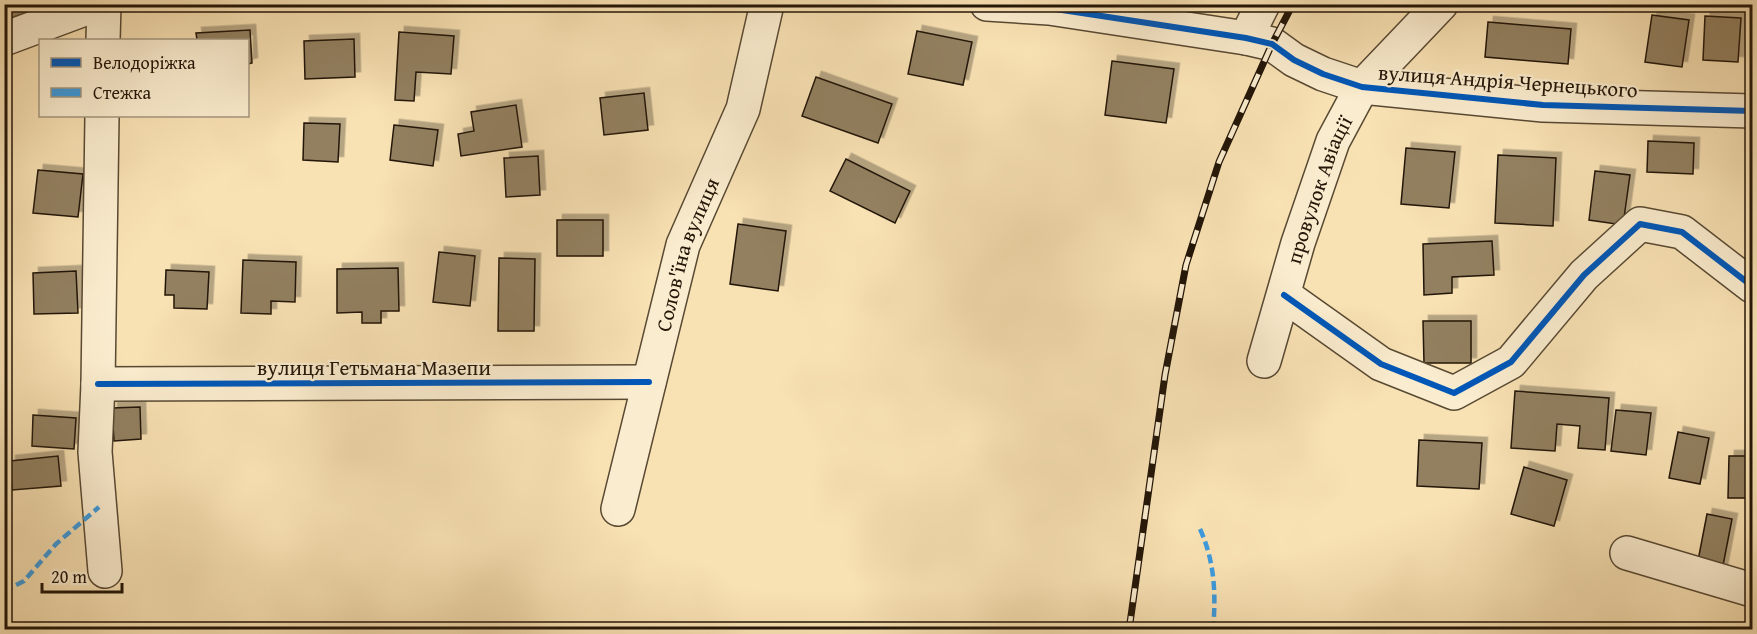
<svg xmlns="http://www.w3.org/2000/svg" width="1757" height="634" viewBox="0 0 1757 634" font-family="'Gentium Book Plus',serif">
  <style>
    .building { fill: #928061; stroke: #231608; stroke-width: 1.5; filter: url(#shadow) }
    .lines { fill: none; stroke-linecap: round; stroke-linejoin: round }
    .minor-casing { stroke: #584933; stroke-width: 36 }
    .minor { stroke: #faecce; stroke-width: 33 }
    .rail-casing { stroke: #231608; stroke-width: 7 }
    .rail { stroke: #faecce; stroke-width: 4.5; stroke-dasharray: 14; stroke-linecap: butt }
    .quiet { stroke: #3c9add; stroke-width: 4.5; stroke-dasharray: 9 4.5; stroke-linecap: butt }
    .cycleway-casing { stroke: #faecce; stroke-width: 10 }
    .cycleway { stroke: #0057b8; stroke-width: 6 }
    .labels { text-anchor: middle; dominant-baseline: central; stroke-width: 4.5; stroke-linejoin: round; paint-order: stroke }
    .street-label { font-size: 21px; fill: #231608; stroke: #faecce }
  </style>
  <defs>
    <filter id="shadow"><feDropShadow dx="5.5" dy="-5.5" stdDeviation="0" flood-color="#0004"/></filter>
  </defs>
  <rect width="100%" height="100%" fill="#f8e1b3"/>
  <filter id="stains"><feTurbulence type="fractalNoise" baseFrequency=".00333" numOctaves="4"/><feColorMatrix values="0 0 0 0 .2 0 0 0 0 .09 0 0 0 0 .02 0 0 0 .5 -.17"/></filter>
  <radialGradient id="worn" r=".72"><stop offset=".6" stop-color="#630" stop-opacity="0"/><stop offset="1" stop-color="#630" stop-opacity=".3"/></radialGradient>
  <g class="building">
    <path d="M4 4H24L29 19 4 27Z"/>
    <path d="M1652 15 1689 20 1682 67 1645 62Z"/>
    <path d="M1705 16 1741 18 1738 62 1703 60Z"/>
    <path d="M1488 22 1571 29 1568 64 1485 57Z"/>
    <path d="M250 30 252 63 248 64V40H197L196 33Z"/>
    <path d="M917 31 972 42 963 85 908 74Z"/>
    <path d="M399 32 454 36 451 74 416 72 414 101 395 100Z"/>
    <path d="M354 39 355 77 305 79 304 41Z"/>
    <path d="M1112 61 1174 69 1166 123 1105 115Z"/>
    <path d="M816 77 892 104 878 143 802 116Z"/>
    <path d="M644 93 648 130 604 135 600 98Z"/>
    <path d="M516 105 522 147 461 156 458 134 474 131 471 112Z"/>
    <path d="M304 123 340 124 338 162 303 160Z"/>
    <path d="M394 125 438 130 433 166 390 160Z"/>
    <path d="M1648 141 1694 143 1693 174 1647 172Z"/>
    <path d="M1406 148 1455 152 1449 208 1401 204Z"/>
    <path d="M1498 155 1556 158 1553 226 1495 223Z"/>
    <path d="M538 156 540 195 506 197 504 158Z"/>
    <path d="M846 159 910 191 895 223 830 191Z"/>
    <path d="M38 170 83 174 78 217 33 213Z"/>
    <path d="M1595 171 1630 175 1623 225 1589 220Z"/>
    <rect x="557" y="220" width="46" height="36"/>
    <path d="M738 224 786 231 778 291 730 284Z"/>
    <path d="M1492 241 1494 275 1452 277V293L1424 295 1423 244Z"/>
    <path d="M439 252 475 256 470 306 433 302Z"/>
    <path d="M499 258 535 259 534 331H498Z"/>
    <path d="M243 260 296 262 295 302 271 301V314L241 313Z"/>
    <path d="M398 268 399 311H381V323H362V312L337 313V269Z"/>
    <path d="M166 270 209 272 207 309 174 308V295H165Z"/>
    <path d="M76 271 78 313 34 314 33 273Z"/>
    <path d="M1423 321H1471V363H1424Z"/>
    <path d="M1515 391 1609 398 1605 450 1578 448 1580 426 1557 424 1555 451 1511 448Z"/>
    <path d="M140 407 141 439 114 441 112 408Z"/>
    <path d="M1616 410 1651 413 1646 455 1611 451Z"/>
    <path d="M33 415 76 418 74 449 32 446Z"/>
    <path d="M1678 432 1709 438 1700 484 1669 478Z"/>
    <path d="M1419 440 1482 443 1479 489 1417 486Z"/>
    <path d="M58 456 61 486 12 490 10 461Z"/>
    <path d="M1729 456H1752V498H1728Z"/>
    <path d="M1524 467 1567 480 1554 526 1511 514Z"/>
    <path d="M1707 514 1732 519 1721 576 1696 571Z"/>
  </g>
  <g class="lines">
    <g class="minor-casing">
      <g id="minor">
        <path d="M987 4 1049 8 1246 38 1272 44 1294 60 1323 74 1362 87 1543 105 1752 111"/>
        <path d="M1246 38 1263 4"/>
        <path d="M4 39 98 4"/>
        <path d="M103 40 104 4"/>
        <path d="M102 116 98 384 95 452 105 571"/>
        <path d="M1284 295 1381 364 1454 393 1511 362 1584 275 1640 224 1682 232 1752 286"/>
        <path id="s1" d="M1264 361 1298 243 1333 141 1362 87 1441 4"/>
        <path d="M98 384 649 382"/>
        <path id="s2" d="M618 509 683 245 743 109 767 4"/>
        <path d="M1627 553 1752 590"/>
      </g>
    </g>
    <use href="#minor" class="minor"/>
    <g class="rail-casing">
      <path id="rail" d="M1129 630 1165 375 1186 265 1219 162 1272 44 1293 4"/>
    </g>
    <use href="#rail" class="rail"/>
    <g class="quiet">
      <path d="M1200 529C1215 562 1216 595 1213 630"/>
      <path d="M4 591 24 581 56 544 99 507"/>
    </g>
    <g class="cycleway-casing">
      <g id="cycleway">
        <path d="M987 4 1049 8 1246 38 1272 44 1294 60 1323 74 1362 87 1543 105 1752 111"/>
        <path d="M1284 295 1381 364 1454 393 1511 362 1584 275 1640 224 1682 232 1752 286"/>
        <path d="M98 384 649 382"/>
      </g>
    </g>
    <use href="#cycleway" class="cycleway"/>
  </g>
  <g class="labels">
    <g class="street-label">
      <text transform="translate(1508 81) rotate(4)">вулиця Андрія Чернецького</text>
      <text stroke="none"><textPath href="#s1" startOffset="180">провулок Авіації</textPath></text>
      <text stroke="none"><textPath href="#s2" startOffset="264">Солов'їна вулиця</textPath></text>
      <text x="374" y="367">вулиця Гетьмана Мазепи</text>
    </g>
  </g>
  <rect width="1757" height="634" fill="none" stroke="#f8e1b3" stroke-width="24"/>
  <rect x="6" y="6" width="1745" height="622" fill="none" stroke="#231608" stroke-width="3"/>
  <rect x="12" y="12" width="1733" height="610" fill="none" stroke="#231608" stroke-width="1.5"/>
  <rect x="39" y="39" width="210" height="78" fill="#faecce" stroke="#a4967f" stroke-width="1.5"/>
  <rect x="51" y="58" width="30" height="9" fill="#0057b8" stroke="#a4967f" stroke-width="1.5"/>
  <text x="93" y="69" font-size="18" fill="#231608">Велодоріжка</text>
  <rect x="51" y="88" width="30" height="9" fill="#3c9add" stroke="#a4967f" stroke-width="1.5"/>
  <text x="93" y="99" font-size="18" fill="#231608">Стежка</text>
  <path d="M42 583v9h80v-9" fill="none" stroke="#231608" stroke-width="3"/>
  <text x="51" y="583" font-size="18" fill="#231608" stroke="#faecce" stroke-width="4.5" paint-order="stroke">20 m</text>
  <rect width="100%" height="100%" filter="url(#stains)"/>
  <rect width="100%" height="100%" fill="url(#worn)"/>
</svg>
